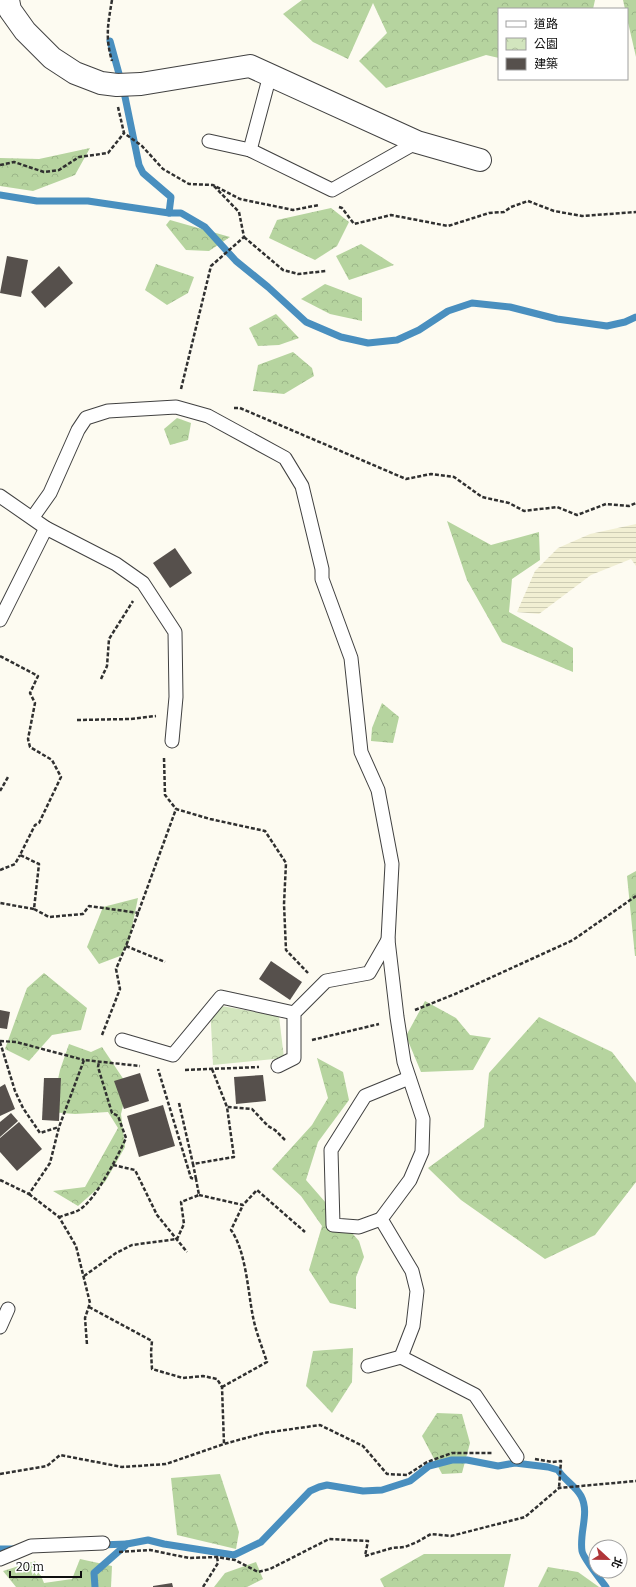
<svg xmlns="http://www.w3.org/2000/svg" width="636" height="1587" viewBox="0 0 636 1587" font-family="Bitter,'Noto Sans TC',serif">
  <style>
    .farmland { fill: url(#farmland-rules) }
    .forest { fill: url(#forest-crowns) }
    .park { fill: url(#park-crowns) }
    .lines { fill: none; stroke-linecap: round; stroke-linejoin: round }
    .stream { stroke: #498fbf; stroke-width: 7 }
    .building { fill: #56504c }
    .service-casing { stroke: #414141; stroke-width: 15 }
    .minor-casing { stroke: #414141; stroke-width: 24 }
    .path { stroke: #303030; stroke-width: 2.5; stroke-dasharray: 4 2; stroke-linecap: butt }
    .service { stroke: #fff; stroke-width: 13 }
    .minor { stroke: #fff; stroke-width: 22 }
  </style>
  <defs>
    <pattern id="farmland-rules" width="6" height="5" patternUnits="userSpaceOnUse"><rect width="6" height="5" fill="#f1efd3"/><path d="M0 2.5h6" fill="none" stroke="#cdccb4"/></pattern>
    <pattern id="forest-crowns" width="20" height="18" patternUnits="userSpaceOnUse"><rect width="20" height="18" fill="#b6d49f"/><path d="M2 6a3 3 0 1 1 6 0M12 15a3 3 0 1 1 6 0" fill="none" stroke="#9bb588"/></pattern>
    <pattern id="park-crowns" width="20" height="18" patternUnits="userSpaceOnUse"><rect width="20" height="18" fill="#d2e5be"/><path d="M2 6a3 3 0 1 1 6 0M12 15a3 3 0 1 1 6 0" fill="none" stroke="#b3c3a2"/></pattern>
  </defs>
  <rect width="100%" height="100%" fill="#fdfbf1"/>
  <path class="farmland" d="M636 524V566L631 559 591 575 539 614 517 612 535 571 558 548 590 534Z"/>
  <g class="forest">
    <path d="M302 0H595L593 9H499V58L486 55 386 88 359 61 387 33 373 3 348 59 313 42 283 14Z"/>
    <path d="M623 0H636V57L627 18V9H625Z"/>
    <path d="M90 148 75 175 33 191 0 186V158L39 159Z"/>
    <path d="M331 208 349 222 337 246 315 260 269 238 277 220Z"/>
    <path d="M170 220 230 237 209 251 186 250 166 225Z"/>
    <path d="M361 244 394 265 349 280 336 256Z"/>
    <path d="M156 264 194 277 188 293 167 305 145 290Z"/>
    <path d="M325 284 362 298V321L330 314 301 299Z"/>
    <path d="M276 314 299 338 279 345 258 346 249 328Z"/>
    <path d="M293 352 312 368 314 376 284 394 253 391 258 365Z"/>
    <path d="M177 418 191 423 188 440 170 445 164 429Z"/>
    <path d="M447 521 491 545 539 532 540 560 512 579 509 612 573 648V672L502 642 467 580Z"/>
    <path d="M382 703 399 717 393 743 371 741 372 728Z"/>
    <path d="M636 871V956H635L627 876Z"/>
    <path d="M138 898 129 942 120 956 99 964 87 947 103 907Z"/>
    <path d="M44 973 87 1008 81 1030 52 1035 29 1061 5 1049 27 988Z"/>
    <path d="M425 1001 456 1018 470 1035 491 1038 473 1070 421 1072 406 1036Z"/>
    <path d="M539 1017 612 1052 636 1083V1182L595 1235 545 1259 461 1200 428 1168 484 1127 489 1073Z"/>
    <path d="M69 1044 91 1052 102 1047 128 1086 121 1114 125 1147 105 1182 78 1206 53 1191 85 1187 118 1128 108 1112 75 1114 51 1112 60 1070Z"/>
    <path d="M317 1058 343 1072 349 1100 318 1142 306 1180 359 1241 364 1257 356 1277V1309L330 1303 309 1270 322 1226 301 1196 272 1169 312 1125 328 1098Z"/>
    <path d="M353 1348 352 1382 332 1413 306 1386 313 1351Z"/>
    <path d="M437 1413 462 1414 470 1443 462 1473 442 1474 422 1436Z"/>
    <path d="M220 1474 239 1532 236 1549 177 1535 171 1478Z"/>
    <path d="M424 1554H511L504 1587H384L380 1579Z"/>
    <path d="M80 1559 112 1566 111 1587H16L3 1571 35 1561 44 1583 72 1579Z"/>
    <path d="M256 1562 263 1579 247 1587H214L225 1573Z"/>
    <path d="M548 1567 578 1572 599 1587H538Z"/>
  </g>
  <path class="park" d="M210 1004 279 1016 284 1058 213 1065Z"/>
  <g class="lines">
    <g class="stream">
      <path d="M110 41 124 92 139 165 143 173 171 197 169 213"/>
      <path d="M0 195 37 201H88L169 213H181L205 227 236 261 268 287 306 322 341 337 368 343 397 340 419 330 448 311 472 303 510 307 557 319 607 326 625 322 636 317"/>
      <path d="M100 1545 127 1544"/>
      <path d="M0 1549H17"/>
      <path d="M95 1587 94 1573 127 1544 148 1540 164 1544 234 1555 261 1542 310 1491 319 1487 327 1485 363 1491 382 1490 410 1481 429 1466 452 1460H467L498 1466 515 1463 548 1467 558 1470C564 1480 575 1485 581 1496 590 1513 579 1532 582 1551 583 1558 601 1580 606 1587"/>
    </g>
  </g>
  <g class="building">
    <path d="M7 256 28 260 21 297 0 293Z"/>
    <path d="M59 266 73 283 45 308 31 292Z"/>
    <path d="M175 548 192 573 170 588 153 563Z"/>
    <path d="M271 961 302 982 290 1000 259 979Z"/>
    <path d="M0 1010 10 1012 7 1029 0 1028Z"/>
    <path d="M140 1073 149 1101 124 1109 114 1081Z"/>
    <path d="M263 1075 266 1101 236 1104 234 1077Z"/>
    <path d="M44 1078H61L59 1121 42 1120Z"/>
    <path d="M5 1084 15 1109 0 1116V1087Z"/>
    <path d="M163 1105 175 1146 139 1157 127 1116Z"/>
    <path d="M11 1113 18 1121 0 1137V1122Z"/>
    <path d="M19 1122 42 1149 17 1171 0 1152V1138Z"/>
    <path d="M172 1583 173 1587H153V1586Z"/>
  </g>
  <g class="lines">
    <g class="service-casing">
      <g id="service">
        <path d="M209 141 250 150 332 190 417 142"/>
        <path d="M250 150 270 75"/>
        <path d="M0 496 46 528 116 564 143 583 175 632 176 697 172 741"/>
        <path d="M33 517 50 493 78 430 86 418 108 411 176 407 208 416 285 458 302 486 322 569V579L351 658 361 752 378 790 392 864 388 940 397 1017 404 1062 423 1119 422 1152 410 1180 381 1219 412 1271 417 1291 413 1326 401 1357"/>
        <path d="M0 620 46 528"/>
        <path d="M122 1040 173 1055 221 997 294 1013"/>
        <path d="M278 1066 294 1058V1013L326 981 369 973 388 940"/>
        <path d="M381 1219 359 1227 333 1225 331 1150 365 1096 409 1078"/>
        <path d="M0 1327 8 1309"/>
        <path d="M368 1366 401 1357 475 1395 517 1457"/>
        <path d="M0 1559 31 1546 103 1543"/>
      </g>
    </g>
    <g class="minor-casing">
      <path id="minor" d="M8 0 10 10 25 31 52 58 75 73 101 83 117 85 141 84 250 66 417 142 480 160"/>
    </g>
    <g class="path">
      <path d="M112 0C108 24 105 37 112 61"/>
      <path d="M118 107 124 133 142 146 163 169 189 184 213 185 240 199 293 210 319 205"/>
      <path d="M0 165 14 162 44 172 59 170 79 157 108 153 124 133"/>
      <path d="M339 207 342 208 354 224 391 215 448 226 489 213 504 212 511 207 528 201 554 211 582 216 636 212"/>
      <path d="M244 237 283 270 298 274 326 271"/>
      <path d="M181 389 211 266 244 237 239 212 213 185"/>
      <path d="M234 408H240L406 479 431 474 454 477 482 497 509 503 524 511 557 507 577 515 606 504 629 506 636 503"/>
      <path d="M0 656 38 676 30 693 35 703 28 739 30 747 52 760 61 777 39 823 35 825 20 855 39 864 34 909 0 903"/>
      <path d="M101 679 107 666 109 639 133 601"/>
      <path d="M77 720 130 719 156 716"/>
      <path d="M164 758 165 795 176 809"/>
      <path d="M0 791 8 777"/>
      <path d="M0 870 15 864 20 855"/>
      <path d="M34 909 49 917 83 914 89 906 139 913"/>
      <path d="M126 946 165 962"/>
      <path d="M415 1010 455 994 573 940 636 896"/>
      <path d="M102 1035 120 989 116 969 126 946 176 809 210 819 265 831 286 863 284 904 286 950 308 973"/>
      <path d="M312 1040 379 1024"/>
      <path d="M0 1041 16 1042 84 1060"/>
      <path d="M0 1042 15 1091 23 1108 40 1133 59 1127"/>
      <path d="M212 1069 227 1107"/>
      <path d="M185 1070 259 1067"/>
      <path d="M179 1103 193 1164"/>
      <path d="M113 1165 135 1170 157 1215 187 1252"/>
      <path d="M196 1179 193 1164 234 1157 227 1107 252 1109 268 1126 275 1130 286 1141"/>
      <path d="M0 1180 29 1194 50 1163 59 1127 84 1060 140 1066"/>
      <path d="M29 1194 59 1217 76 1246 90 1303 85 1318 87 1345"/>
      <path d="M199 1195 243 1205 257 1190 305 1232"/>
      <path d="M59 1217C65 1215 73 1213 79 1210 95 1201 118 1156 126 1138L118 1116 112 1113 98 1067 99 1062"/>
      <path d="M84 1276 116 1253 132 1245 177 1239 184 1224 181 1202 199 1195 196 1179 191 1178 158 1069"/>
      <path d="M89 1307 152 1341 151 1352 152 1369 183 1378 203 1376 217 1379 222 1387 224 1444"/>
      <path d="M222 1387 267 1362C262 1347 256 1332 253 1317 248 1292 246 1251 231 1230L243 1205"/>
      <path d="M535 1459 552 1462 561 1461 559 1488"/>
      <path d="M0 1474 47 1466 60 1455 122 1467 166 1464 224 1444 264 1433 320 1425 363 1446 387 1474 407 1475 427 1462 452 1453H492"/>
      <path d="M119 1552 150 1550 189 1558 217 1557 235 1560 258 1572 270 1569 329 1539 368 1541 365 1556 392 1548 405 1547 417 1542 431 1534 451 1536 525 1517 559 1488 636 1481"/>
      <path d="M203 1587 218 1563 217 1557"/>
    </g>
    <use href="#service" class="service"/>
    <use href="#minor" class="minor"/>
  </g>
  <rect x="498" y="8" width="130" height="72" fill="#ffffff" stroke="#9f9f9f"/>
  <rect x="506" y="21" width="20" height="6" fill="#ffffff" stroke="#9f9f9f"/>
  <text x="534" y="28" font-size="12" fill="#0e0e0e">道路</text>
  <rect x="506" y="38" width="20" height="12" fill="url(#park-crowns)" stroke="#9f9f9f"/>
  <text x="534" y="48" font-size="12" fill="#0e0e0e">公園</text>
  <rect x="506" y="58" width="20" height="12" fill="#56504c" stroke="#9f9f9f"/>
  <text x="534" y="68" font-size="12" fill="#0e0e0e">建築</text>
  <g transform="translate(608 1559) rotate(112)"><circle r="19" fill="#ffffff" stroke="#9f9f9f"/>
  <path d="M0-3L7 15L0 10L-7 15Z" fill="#b03539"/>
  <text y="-6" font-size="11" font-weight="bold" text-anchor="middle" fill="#0e0e0e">北</text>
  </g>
  <path d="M10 1571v6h71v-6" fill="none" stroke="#0e0e0e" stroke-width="2"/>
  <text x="16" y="1571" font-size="12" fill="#0e0e0e" stroke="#ffffff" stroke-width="3" paint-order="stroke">20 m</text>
</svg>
